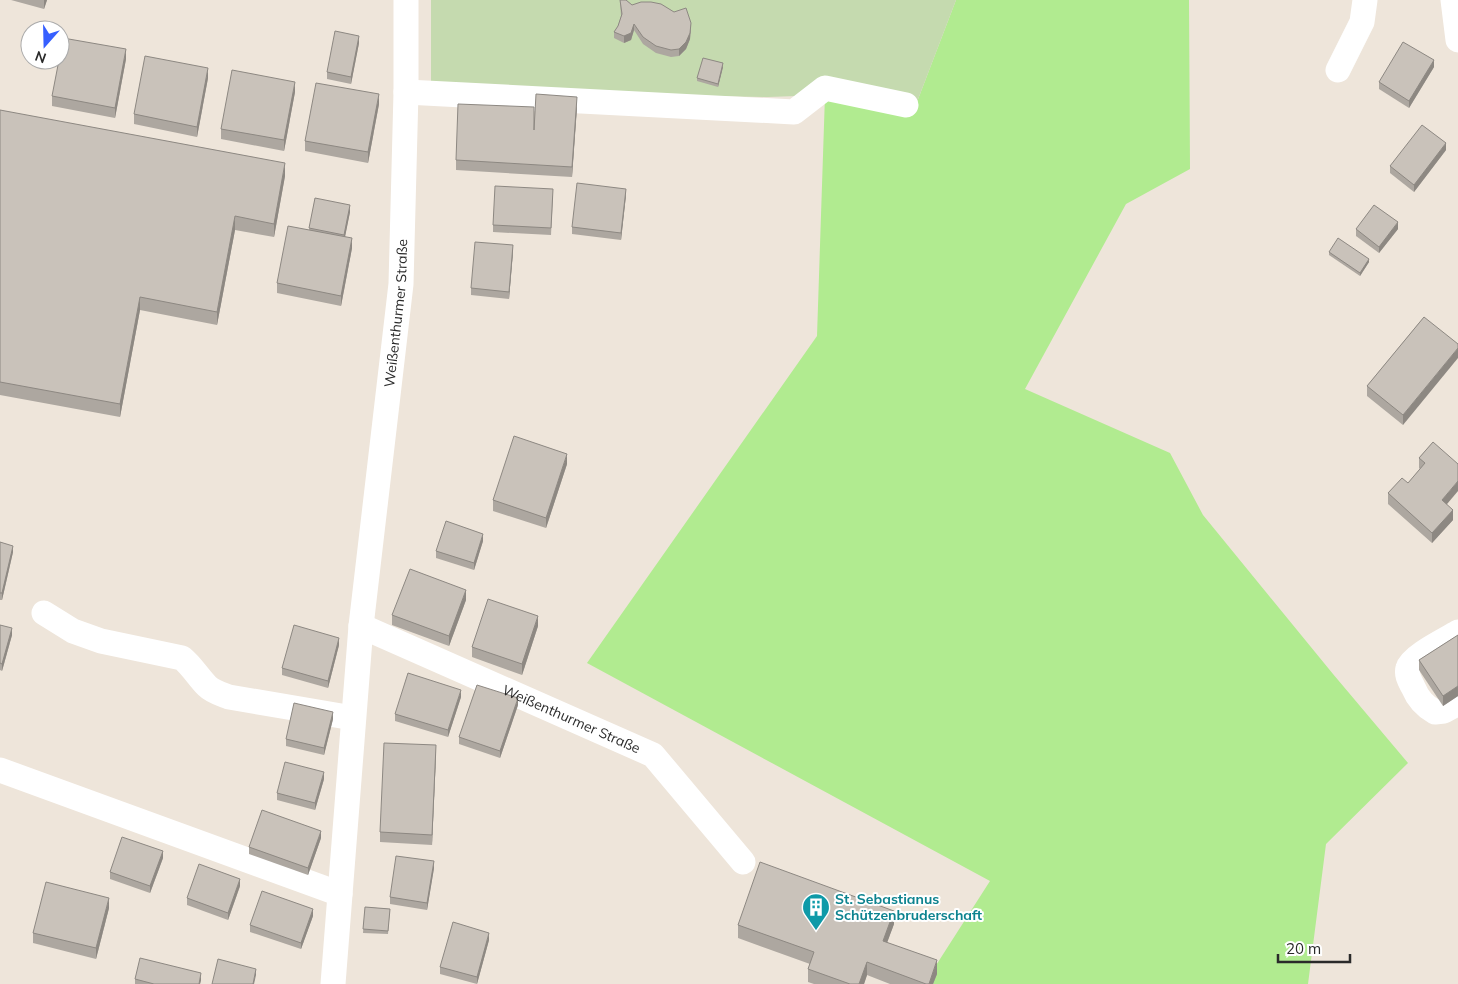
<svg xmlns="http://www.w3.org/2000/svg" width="1458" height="984" viewBox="0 0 1458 984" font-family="Mulish,sans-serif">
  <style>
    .green { fill: #b1eb90 }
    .cemetery { fill: #c5daaf }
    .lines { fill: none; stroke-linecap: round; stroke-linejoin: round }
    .minor { stroke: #fff; stroke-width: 25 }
    .wall { fill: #ada7a0 }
    .shaded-wall { fill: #8d8882 }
    .building { fill: #c9c2ba; stroke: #8d8882 }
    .labels { text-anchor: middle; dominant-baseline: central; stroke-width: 4; stroke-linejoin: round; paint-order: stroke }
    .street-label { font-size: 14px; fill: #2a2a2a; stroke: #fff }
    .culture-label { font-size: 14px; font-weight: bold; fill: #0d838f; stroke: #fff; text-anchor: start }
  </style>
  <rect width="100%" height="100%" fill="#eee5da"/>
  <path class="green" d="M956 0H1189L1190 169 1126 204 1025 389 1170 453 1203 515 1333 674 1408 763 1326 844 1308 984H924L990 881 587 663 817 336 825 95 912 115Z"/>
  <path class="cemetery" d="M431 0H956L912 115 825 95 768 97 431 91Z"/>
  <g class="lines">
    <g class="minor">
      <path d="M1453 0 1458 40"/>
      <path d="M1338 70 1362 22 1365 0"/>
      <path d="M406 92 794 112 825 88 906 105"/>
      <path d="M44 613 73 631 101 641 182 658C192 666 198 677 207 686 213 692 221 694 229 697L353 718"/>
      <path id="s1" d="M361 626 653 755 743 862"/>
      <path d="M1458 632C1447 639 1411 656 1408 668 1406 675 1410 681 1413 687 1418 699 1424 706 1435 712L1444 711 1458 703"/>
      <path d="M0 770 340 894"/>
      <path id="s2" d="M333 984 361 626 401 284 406 92V0"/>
    </g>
  </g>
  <g class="wall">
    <path d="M11 0H47L44 9Z"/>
    <path d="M620 0H626L632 5 691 30 690 39 686 49 679 56 671 57 656 53 643 44 634 30 631 40 624 43 614 38V32L618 26 621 16Z"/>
    <path d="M359 43 351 84 327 79V72Z"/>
    <path d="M126 59 115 118 52 106V96Z"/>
    <path d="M723 67 718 87 697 81V78Z"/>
    <path d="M1434 67 1409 108 1379 89V82Z"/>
    <path d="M208 78 197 137 134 124V114Z"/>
    <path d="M295 92 284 151 221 139V129Z"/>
    <path d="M379 104 368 163 305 151V141Z"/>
    <path d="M577 107 572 177 456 170V160L534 129Z"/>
    <path d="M0 110 285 176 274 237 235 230 217 325 140 310 120 417 0 395Z"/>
    <path d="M1446 150 1414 192 1390 173V166Z"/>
    <path d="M626 195 621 240 572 234V227Z"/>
    <path d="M553 196 551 235 493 232V225Z"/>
    <path d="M315 198 350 212 345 236 352 248 341 306 277 293V283L309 230Z"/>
    <path d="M1356 229H1398L1379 253 1356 236Z"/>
    <path d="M513 252 509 299 471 295V288Z"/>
    <path d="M1329 252 1369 262 1360 276 1329 255Z"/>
    <path d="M1424 317 1403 425 1367 396V386Z"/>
    <path d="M1433 442 1447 504 1453 520 1432 543 1388 504V493L1408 483 1420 469 1419 468V458Z"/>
    <path d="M567 464 546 528 493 511V500Z"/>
    <path d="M483 541 474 570 436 558V551Z"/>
    <path d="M0 542 13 552 2 600H0Z"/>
    <path d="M466 600 449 646 392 625V615Z"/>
    <path d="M0 625 12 635 2 671 0 670Z"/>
    <path d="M538 626 522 675 472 657V647Z"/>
    <path d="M1458 635V696L1443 706 1419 670V660Z"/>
    <path d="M339 645 328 688 282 675V668Z"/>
    <path d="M461 697 448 737 395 721V714Z"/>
    <path d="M518 705 500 758 459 744V737Z"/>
    <path d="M333 719 324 755 286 746V739Z"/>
    <path d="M436 755 432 845 380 842V832Z"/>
    <path d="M324 779 315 810 277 800V793Z"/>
    <path d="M321 838 308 875 249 854V847Z"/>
    <path d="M163 858 150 893 110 879V872Z"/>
    <path d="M434 868 427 910 390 904V897Z"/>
    <path d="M240 886 228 920 187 905V898Z"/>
    <path d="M365 907 390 909 388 934 363 933Z"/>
    <path d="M109 908 96 959 33 943V933Z"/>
    <path d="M313 916 301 949 250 932V925Z"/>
    <path d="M894 924 887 942 937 974 933 984H890L867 975 864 984H814L808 982V969L810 964 738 938V925Z"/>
    <path d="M489 940 477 984 440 974V967Z"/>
    <path d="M135 979 201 980 200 984H135Z"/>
  </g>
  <g class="shaded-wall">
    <path d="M44 0H47L44 9Z"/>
    <path d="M691 23 690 39 686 49 679 56V49Z"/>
    <path d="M634 24V30L631 40 624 43V36Z"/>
    <path d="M359 36V43L351 84V77Z"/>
    <path d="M126 49V59L115 118V108Z"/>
    <path d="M1434 60V67L1409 108V101Z"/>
    <path d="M723 63V67L718 87V84Z"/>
    <path d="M208 68V78L197 137V127Z"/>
    <path d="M295 82V92L284 151V140Z"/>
    <path d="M379 94V104L368 163V152Z"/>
    <path d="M577 97V107L572 177V167Z"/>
    <path d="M1446 143V150L1414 192V185Z"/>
    <path d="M285 163V176L274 237V224Z"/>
    <path d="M626 189V195L621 240V233Z"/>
    <path d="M350 205V212L344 242V235Z"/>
    <path d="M235 216V230L217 325V312Z"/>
    <path d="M1398 222V229L1379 253V247Z"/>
    <path d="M352 238V248L341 306V296Z"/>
    <path d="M513 245V252L509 299V292Z"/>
    <path d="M1369 259V262L1360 276V273Z"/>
    <path d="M140 297V310L120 417V404Z"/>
    <path d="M1458 348V358L1403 425V415Z"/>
    <path d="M567 454V464L546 528V518Z"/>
    <path d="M1458 481V491L1442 510V500Z"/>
    <path d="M1453 510V520L1432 543V533Z"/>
    <path d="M483 534V541L474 570V563Z"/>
    <path d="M13 546V552L2 600V593Z"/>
    <path d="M466 590V600L449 646V636Z"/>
    <path d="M538 616V626L522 675V664Z"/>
    <path d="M12 628V635L2 671V664Z"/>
    <path d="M339 638V645L328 688V681Z"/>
    <path d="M1458 686V696L1443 706V696Z"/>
    <path d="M461 690V697L448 737V730Z"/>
    <path d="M518 698V705L500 758V751Z"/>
    <path d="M333 712V719L324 755V748Z"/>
    <path d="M436 745V755L432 845V835Z"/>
    <path d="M324 772V779L315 810V803Z"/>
    <path d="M321 831V838L308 875V868Z"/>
    <path d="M163 851V858L150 893V886Z"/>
    <path d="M434 861V868L427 910V903Z"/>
    <path d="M240 879V886L228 920V913Z"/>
    <path d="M109 898V908L96 959V948Z"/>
    <path d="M313 909V916L301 949V943Z"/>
    <path d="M894 911V924L883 954V941Z"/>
    <path d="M489 933V940L477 984V977Z"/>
    <path d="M937 960V974L933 984H929Z"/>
    <path d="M867 962V975L864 984H859Z"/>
    <path d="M256 969V975L254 984H253Z"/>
    <path d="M201 973V980L200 984H199Z"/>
  </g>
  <g class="building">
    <path d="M620 0H626L632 5 641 2H651L661 4 674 12 686 8 691 23 690 33 686 42 679 49 671 50 656 46 643 37 634 24 631 33 624 36 614 32 618 26 622 14Z"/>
    <path d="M335 31 359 36 351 77 327 72Z"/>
    <path d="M63 38 126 49 115 108 52 96 59 60H60V55Z"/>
    <path d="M1403 42 1434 60 1409 101 1379 82Z"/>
    <path d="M145 56 208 68 197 127 134 114Z"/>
    <path d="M703 58 723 63 718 84 697 78Z"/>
    <path d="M232 70 295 82 284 140 221 129Z"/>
    <path d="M316 83 379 94 368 152 305 141Z"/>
    <path d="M536 94 577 97 572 167 456 160 458 104 534 107V130Z"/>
    <path d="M0 110 285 163 274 224 235 216 217 312 140 297 120 404 0 382Z"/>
    <path d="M1422 125 1446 143 1414 185 1390 166Z"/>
    <path d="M577 183 626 189 621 233 572 227Z"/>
    <path d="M495 186 553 189 551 228 493 225Z"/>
    <path d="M315 198 350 205 344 235 309 228Z"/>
    <path d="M1374 205 1398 222 1379 247 1356 229Z"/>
    <path d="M288 226 352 238 341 296 277 283Z"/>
    <path d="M1338 238 1369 259 1360 273 1329 252Z"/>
    <path d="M475 242 513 245 509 292 471 288Z"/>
    <path d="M1424 317 1458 344V348L1403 415 1367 386Z"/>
    <path d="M514 436 567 454 546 518 493 500Z"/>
    <path d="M1433 442 1458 464V481L1442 500 1453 510 1432 533 1388 493 1402 478 1408 483 1425 463 1419 458Z"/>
    <path d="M446 521 483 534 474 563 436 551Z"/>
    <path d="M0 542 13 546 2 593H0Z"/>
    <path d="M410 569 466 590 449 636 392 615Z"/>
    <path d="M488 599 538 616 522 664 472 647Z"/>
    <path d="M0 625 12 628 2 664 0 663Z"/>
    <path d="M294 625 339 638 328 681 282 668Z"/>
    <path d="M1458 635V686L1443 696 1419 660Z"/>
    <path d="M408 673 461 690 448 730 395 714Z"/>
    <path d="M477 685 518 698 500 751 459 737Z"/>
    <path d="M294 703 333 712 324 748 286 739Z"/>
    <path d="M384 743 436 745 432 835 380 832Z"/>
    <path d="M285 762 324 772 315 803 277 793Z"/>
    <path d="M262 810 321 831 308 868 249 847Z"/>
    <path d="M122 837 163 851 150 886 110 872Z"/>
    <path d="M396 856 434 861 427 903 390 897Z"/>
    <path d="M760 862 894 911 883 941 937 960 929 984H926L867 962 859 984H850L808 969 814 952 738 925Z"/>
    <path d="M199 864 240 879 228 913 187 898Z"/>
    <path d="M46 882 109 898 96 948 33 933Z"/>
    <path d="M262 891 313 909 301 943 250 925Z"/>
    <path d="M365 907 390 909 388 931 363 929Z"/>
    <path d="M453 922 489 933 477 977 440 967Z"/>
    <path d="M140 958 201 973 199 984H154L135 979Z"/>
    <path d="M218 959 256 969 253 984H212Z"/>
  </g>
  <defs>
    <g id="building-pin" transform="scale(1.4375)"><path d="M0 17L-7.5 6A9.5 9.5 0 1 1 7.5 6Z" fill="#0f9aa8" stroke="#fff"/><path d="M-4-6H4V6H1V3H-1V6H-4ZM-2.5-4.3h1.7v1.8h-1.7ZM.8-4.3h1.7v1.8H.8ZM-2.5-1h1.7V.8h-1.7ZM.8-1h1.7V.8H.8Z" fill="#fff"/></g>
  </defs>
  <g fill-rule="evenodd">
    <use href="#building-pin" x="816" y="907"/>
  </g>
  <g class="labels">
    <g class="street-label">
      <text stroke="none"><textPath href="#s2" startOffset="674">Weißenthurmer Straße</textPath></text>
      <text stroke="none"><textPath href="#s1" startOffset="230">Weißenthurmer Straße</textPath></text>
    </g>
    <g class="culture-label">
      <text x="835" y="899">St. Sebastianus<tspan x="835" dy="16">Schützenbruderschaft</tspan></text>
    </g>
  </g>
  <g transform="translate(45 45) rotate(200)"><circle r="24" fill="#ffffff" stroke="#aaaaaa"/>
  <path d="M0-4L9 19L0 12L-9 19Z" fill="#365fff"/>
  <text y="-8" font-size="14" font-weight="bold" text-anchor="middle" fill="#2a2a2a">N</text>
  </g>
  <path d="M1278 954v8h72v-8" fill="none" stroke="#2a2a2a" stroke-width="2.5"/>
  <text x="1286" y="954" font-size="15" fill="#2a2a2a" stroke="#ffffff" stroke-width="4" paint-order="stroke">20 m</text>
</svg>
